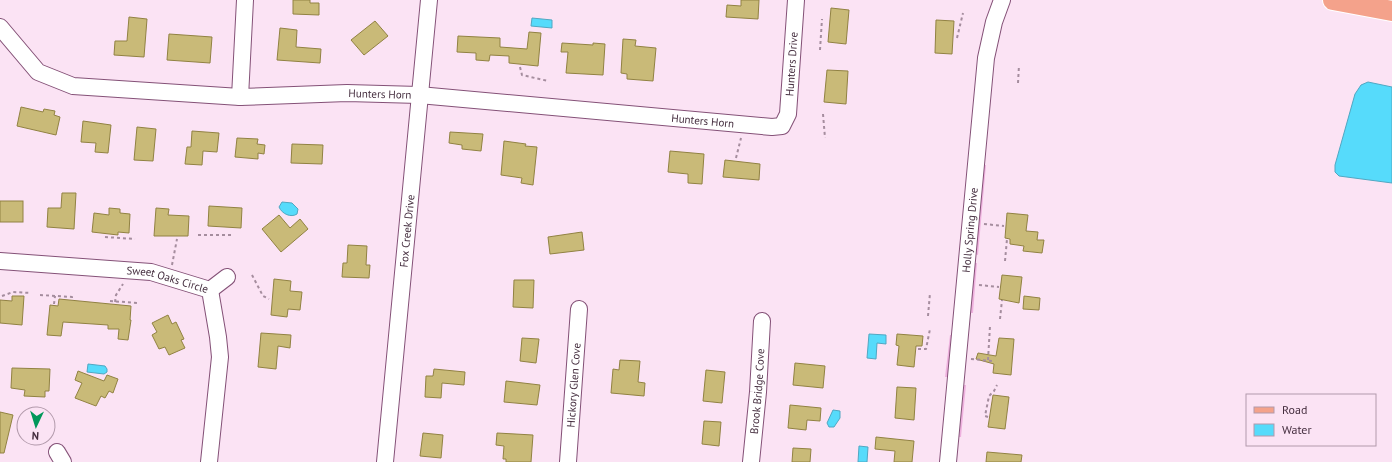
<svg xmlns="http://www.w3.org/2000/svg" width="1392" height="462" viewBox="0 0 1392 462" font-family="'PT Sans',sans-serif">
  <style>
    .green { fill: #eeb1de }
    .water { fill: #56dbfb; stroke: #51a7c2 }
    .building { fill: #c9ba78; stroke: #918242 }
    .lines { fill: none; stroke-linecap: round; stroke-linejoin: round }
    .minor-casing { stroke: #845177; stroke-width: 18 }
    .major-casing { stroke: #fff; stroke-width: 22 }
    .path { stroke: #a58d9e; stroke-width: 2; stroke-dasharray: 3 3; stroke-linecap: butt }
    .minor { stroke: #fff; stroke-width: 16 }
    .major { stroke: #f4a28b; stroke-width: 20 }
    .labels { text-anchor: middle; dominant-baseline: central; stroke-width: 3; stroke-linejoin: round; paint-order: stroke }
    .street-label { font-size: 11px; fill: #442d3e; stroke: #fbe3f4 }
  </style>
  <rect width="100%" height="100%" fill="#fbe3f4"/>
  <g class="green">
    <path d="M984 165H986L978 255 975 254Z"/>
    <path d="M975 263H977L973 313H970Z"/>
    <path d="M950 335H952L948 377H945Z"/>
    <path d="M964 385H966L961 437H959Z"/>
  </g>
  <g class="water">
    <path d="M532 18 552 20V28L531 26Z"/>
    <path d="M1368 82 1392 87V183L1339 176 1335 172V165L1355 94 1361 85Z"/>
    <path d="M282 202 292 203 298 209 297 214C291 218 282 214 279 207Z"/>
    <path d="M869 334 886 335V344L877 343 876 359 867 358Z"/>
    <path d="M88 364 105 366 107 369V372L104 374 87 372Z"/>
    <path d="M833 410 840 411V418L834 427H829L827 423Z"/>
    <path d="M859 446 868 447 867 462H858Z"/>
  </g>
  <g class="building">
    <path d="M293 0H310V3H319V15L293 14Z"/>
    <path d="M741 0H759L758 19 726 17 727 5 741 6Z"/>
    <path d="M831 8 849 10 846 44 828 42Z"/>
    <path d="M129 17 147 19 144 57 114 55 115 41H127Z"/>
    <path d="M936 20 954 21 952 54 935 53Z"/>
    <path d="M375 21 388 36 364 55 351 40Z"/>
    <path d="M280 28 297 30 296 47 321 49 320 63 277 60Z"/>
    <path d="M529 32 541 33 538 66 509 63V56L490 55 489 61 476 60V53L457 52 458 36 500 38V47L527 49Z"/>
    <path d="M169 34 212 37 210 63 167 60Z"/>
    <path d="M623 39 636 40 635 46 656 48 653 81 627 79V74L621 73Z"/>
    <path d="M562 43 593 45V43L605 44 603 75 566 73 568 52H561Z"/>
    <path d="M827 70 848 71 846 104 824 102Z"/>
    <path d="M21 107 43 112 44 109 55 111 54 115 60 117 56 135 17 126Z"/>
    <path d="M83 121 111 125 108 153 95 152 96 143 81 142Z"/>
    <path d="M137 127 156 129 153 161 134 160Z"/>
    <path d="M192 131 219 133 217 152 203 151 202 165 185 164 187 147H191Z"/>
    <path d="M450 132 483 134 481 151 462 149V145L449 143Z"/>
    <path d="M237 138 258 139 257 144 265 145 264 154 258 153V159L235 157Z"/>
    <path d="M504 141 526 144 525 146 537 147 533 185 521 183 522 178 501 175Z"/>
    <path d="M292 144 323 145 322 164 291 163Z"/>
    <path d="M670 151 704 154 702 184 688 183V174L668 172Z"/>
    <path d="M725 160 760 164 759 180 723 177Z"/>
    <path d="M62 193H76L74 229 47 227 48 208H61Z"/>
    <rect x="0" y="201" width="23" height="21"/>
    <path d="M209 206 242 208 241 228 208 226Z"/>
    <path d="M109 208 120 209V213L130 214 129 233 118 232V235L92 232 94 213 109 215Z"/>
    <path d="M156 208 169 209 168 215 189 216 188 236H154Z"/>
    <path d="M1007 213 1028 215 1026 231 1038 232 1037 240H1044L1042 253 1023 251 1024 246 1010 244V239L1005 238Z"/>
    <path d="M279 215 290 228 300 219 308 229 281 252 262 229Z"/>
    <path d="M582 232 584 250 550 254 548 237Z"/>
    <path d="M348 245 367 246 366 265H370L369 278 342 277 343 263H347Z"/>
    <path d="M1002 275 1022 277 1019 303 999 299Z"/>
    <path d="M274 279 291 281 290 291 302 292 300 310 288 309 287 317 271 315Z"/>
    <path d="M514 280H534L533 308 513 307Z"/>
    <path d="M12 296H24L22 325 0 323V300L12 301Z"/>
    <path d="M1024 296 1040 298 1039 310 1023 309Z"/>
    <path d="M59 299 131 306 130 320H131L128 340 118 339 119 329H108V325L63 322 61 336 47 335 50 305 58 306Z"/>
    <path d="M168 315 172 324 176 322 184 339 181 340 185 348 169 355 165 347 159 349 152 335 157 332 152 323Z"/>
    <path d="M261 333 291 335 290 348 278 346 276 369 258 367Z"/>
    <path d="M897 334 923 336 922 346H916L914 367 897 365 899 346 896 345Z"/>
    <path d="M522 338 539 339 536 363 520 361Z"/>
    <path d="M999 338 1014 339 1011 375 993 373 994 364 976 359 978 353 996 356Z"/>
    <path d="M620 360 640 361 638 382 645 383 644 396 611 393 613 369 619 370Z"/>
    <path d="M795 363 825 366 823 388 793 385Z"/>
    <path d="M12 368 50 369 49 391H45V397L24 396 25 390 11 388Z"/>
    <path d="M434 369 465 372 464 385 442 383 441 398 425 397 426 376H433Z"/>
    <path d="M706 370 725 372 722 403 703 401Z"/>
    <path d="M78 371 104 381 107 375 118 379 113 393 109 391 105 398 101 396 96 406 75 398 82 383 75 380Z"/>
    <path d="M506 381 540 385 537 405 504 402Z"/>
    <path d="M897 387 916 388 914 420 895 418Z"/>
    <path d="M993 395 1009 397 1005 429 988 427Z"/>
    <path d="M790 405 821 408 820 421 807 420 806 430 788 428Z"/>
    <path d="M0 412 13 415 4 453H0Z"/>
    <path d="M704 421 721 422 719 446 702 444Z"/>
    <path d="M423 433 443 435 441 458 420 456Z"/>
    <path d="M497 433 533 435 531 462H506V459H503L504 446 496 445Z"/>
    <path d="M876 437 914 441 912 462H894L895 451 875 449Z"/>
    <path d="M793 448 811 449 810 462H792Z"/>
    <path d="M987 452 1022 455 1021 462H986Z"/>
  </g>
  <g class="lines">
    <g class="minor-casing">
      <g id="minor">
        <path id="s1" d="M0 27 38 72 73 86 240 97 347 93 419 95 772 127 782 126 788 114 796 0"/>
        <path d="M240 97 245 0"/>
        <path id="s2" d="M0 261 151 272 210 290 218 337 220 357 209 462"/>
        <path d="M210 290 227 277"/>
        <path d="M57 452 63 462"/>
        <path id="s3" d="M385 462 429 0"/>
        <path id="s4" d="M568 462 579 309"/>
        <path id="s5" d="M751 462 758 392 762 321"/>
        <path id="s6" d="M948 462 986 58 994 22 1002 0"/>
      </g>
    </g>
    <g class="major-casing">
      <path id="major" d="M1333 0 1392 11"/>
    </g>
    <g class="path">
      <path d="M957 38 963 13"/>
      <path d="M820 50 822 19"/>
      <path d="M520 67 522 75 548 81"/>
      <path d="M1018 83 1019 65"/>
      <path d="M823 114 825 138"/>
      <path d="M736 158 741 138"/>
      <path d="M984 224 1004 226"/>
      <path d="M198 235H232"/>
      <path d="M105 237 135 239"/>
      <path d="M1005 261 1007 239"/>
      <path d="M172 265 177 239"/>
      <path d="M252 275 263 296 269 299"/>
      <path d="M979 285 999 287"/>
      <path d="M40 295 72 297V299"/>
      <path d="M2 296 13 292 31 293"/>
      <path d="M110 301 138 303"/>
      <path d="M115 302 116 295 123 284"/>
      <path d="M54 304 55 296"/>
      <path d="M928 316 930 293"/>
      <path d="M1000 319 1002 300"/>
      <path d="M918 349H926L930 329"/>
      <path d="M971 359 992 361"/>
      <path d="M988 360 990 326"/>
      <path d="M988 417 985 416 989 396 994 391 997 385"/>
    </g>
    <use href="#minor" class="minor"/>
    <use href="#major" class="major"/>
  </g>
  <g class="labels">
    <g class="street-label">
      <text stroke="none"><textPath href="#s1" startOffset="871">Hunters Drive</textPath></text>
      <text stroke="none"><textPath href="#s1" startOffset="404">Hunters Horn</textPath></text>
      <text stroke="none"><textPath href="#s1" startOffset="728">Hunters Horn</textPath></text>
      <text stroke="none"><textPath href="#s6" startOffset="233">Holly Spring Drive</textPath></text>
      <text stroke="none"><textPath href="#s3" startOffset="232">Fox Creek Drive</textPath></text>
      <text stroke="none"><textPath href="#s2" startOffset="169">Sweet Oaks Circle</textPath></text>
      <text stroke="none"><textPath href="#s4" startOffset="77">Hickory Glen Cove</textPath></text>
      <text stroke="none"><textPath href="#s5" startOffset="71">Brook Bridge Cove</textPath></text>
    </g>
  </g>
  <rect x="1246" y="394" width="130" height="52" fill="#fbe3f4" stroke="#b29aab"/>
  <rect x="1254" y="407" width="20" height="6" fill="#f4a28b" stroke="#b29aab"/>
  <text x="1282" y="414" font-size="12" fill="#442d3e">Road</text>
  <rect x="1254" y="424" width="20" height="12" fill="#56dbfb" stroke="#b29aab"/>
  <text x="1282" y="434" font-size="12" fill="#442d3e">Water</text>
  <g transform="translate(36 426) rotate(184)"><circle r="19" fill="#fbe3f4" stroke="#b29aab"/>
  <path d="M0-3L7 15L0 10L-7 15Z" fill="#00985a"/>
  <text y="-6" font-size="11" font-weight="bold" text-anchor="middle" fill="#442d3e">N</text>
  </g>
</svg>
